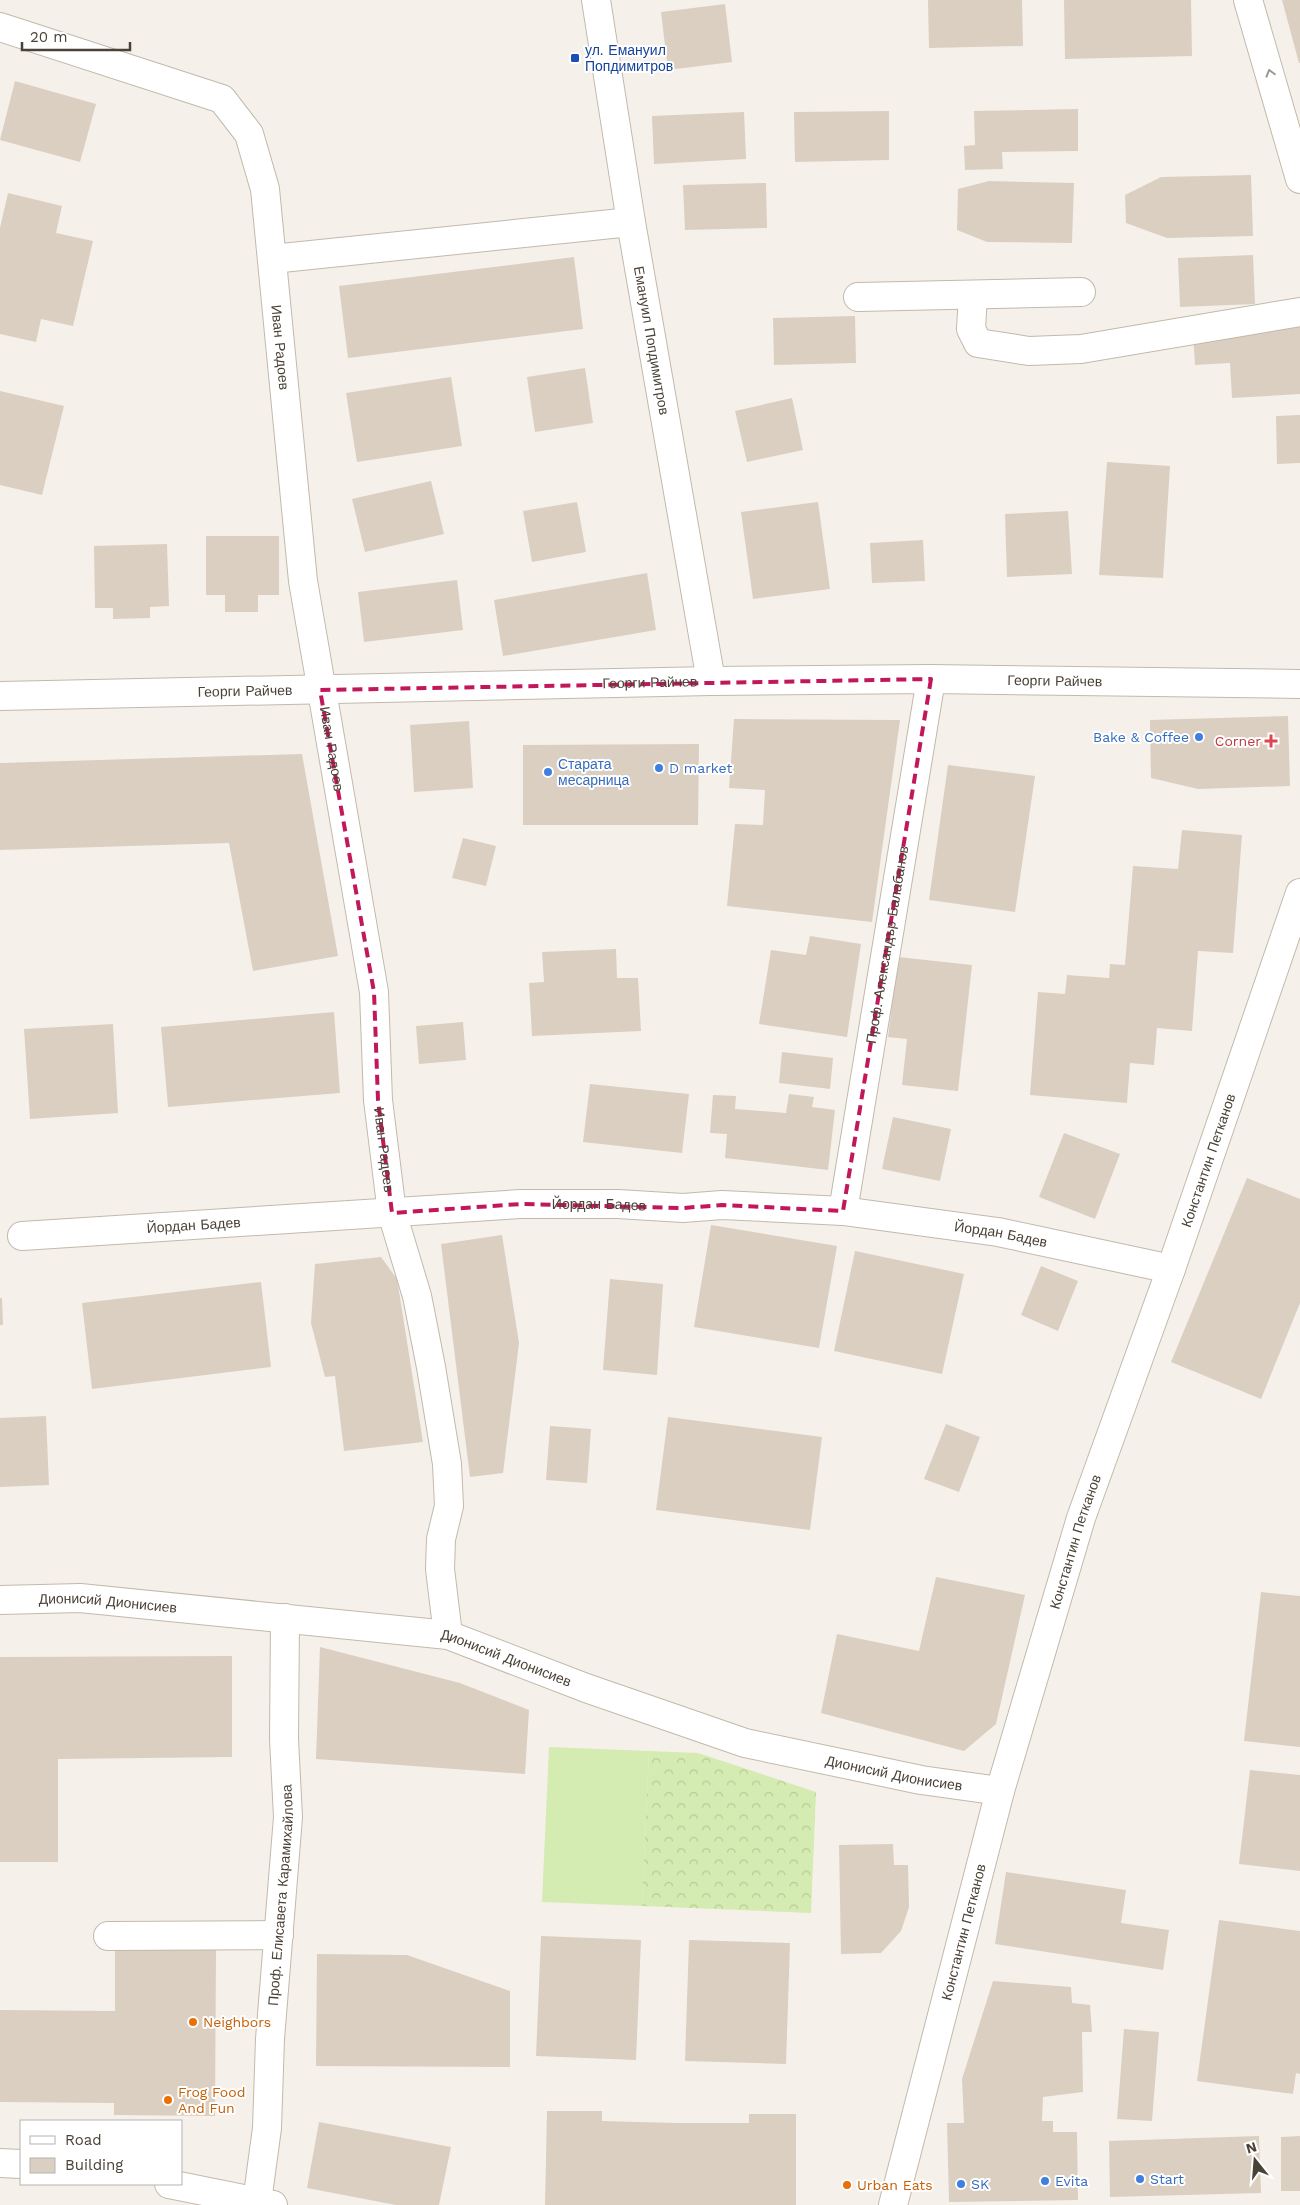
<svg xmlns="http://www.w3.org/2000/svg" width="1300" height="2205" viewBox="0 0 1300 2205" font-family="'Work Sans',sans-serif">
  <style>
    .forest { fill: url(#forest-crowns) }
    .pitch { fill: #d4ebb1 }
    .building { fill: #dbcfc1 }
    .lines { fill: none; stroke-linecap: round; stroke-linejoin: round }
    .minor-casing { stroke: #c2b9ab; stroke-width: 30 }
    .minor { stroke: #fff; stroke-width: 28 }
    .oneway { stroke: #9b9791 }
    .marked { fill: none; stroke: #c2185b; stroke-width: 4; stroke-dasharray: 10 6; stroke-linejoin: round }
    .transit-dot { fill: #1a4fb4; stroke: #fff; stroke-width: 2 }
    .shop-dot { fill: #3f7fe0; stroke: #fff; stroke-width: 2 }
    .health-dot { fill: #e0444e; stroke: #fff; stroke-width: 2 }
    .food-dot { fill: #e8710a; stroke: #fff; stroke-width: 2 }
    .labels { text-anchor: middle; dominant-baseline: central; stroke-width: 4; stroke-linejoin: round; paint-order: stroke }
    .transit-label { font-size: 14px; fill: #164399; stroke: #fff; text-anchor: start }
    .street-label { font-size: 14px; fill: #4a4237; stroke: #fff }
    .shop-label { font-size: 14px; fill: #366cbe; stroke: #fff; text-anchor: start }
    .health-label { font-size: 14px; fill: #be3a42; stroke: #fff; text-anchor: end }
    .food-label { font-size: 14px; fill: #c56008; stroke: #fff; text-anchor: start }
  </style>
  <defs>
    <pattern id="forest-crowns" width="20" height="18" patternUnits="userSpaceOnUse" patternTransform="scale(1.25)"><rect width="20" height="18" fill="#d4ebb1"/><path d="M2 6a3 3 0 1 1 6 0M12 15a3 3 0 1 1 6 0" fill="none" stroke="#b8cb99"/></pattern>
  </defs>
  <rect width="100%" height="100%" fill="#f5f1ea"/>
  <path class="forest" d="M649 1751 698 1753 816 1792 811 1913 642 1906Z"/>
  <path class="pitch" d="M549 1747 649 1751 642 1906 542 1902Z"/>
  <g class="building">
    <path d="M928 0H1022L1023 46 929 48Z"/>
    <path d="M1064 0H1191L1192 56 1065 59Z"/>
    <path d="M1282 0H1300V63H1299Z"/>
    <path d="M725 4 732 62 668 70 661 12Z"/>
    <path d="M15 81 96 104 80 162 0 140Z"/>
    <path d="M1078 109V151L1002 152 1003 169 965 170 964 146 975 145 974 111Z"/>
    <path d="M889 111V160L795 162 794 112Z"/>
    <path d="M744 112 746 159 654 164 652 116Z"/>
    <path d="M1251 175 1253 236 1167 238 1126 223 1125 195 1161 177Z"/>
    <path d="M989 181 1074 183 1072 243 987 242 957 230 958 189Z"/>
    <path d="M766 183 767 228 685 230 683 185Z"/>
    <path d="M8 193 62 206 56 233 93 241 73 326 41 319 36 342 0 334V228Z"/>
    <path d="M1253 255 1255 304 1180 307 1178 258Z"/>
    <path d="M574 257 583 329 348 358 339 286Z"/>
    <path d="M855 316 856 363 774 365 773 318Z"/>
    <path d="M1300 326V394L1232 398 1230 363 1195 365 1193 333Z"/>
    <path d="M585 368 593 423 535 432 527 377Z"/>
    <path d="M451 377 462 446 357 462 346 393Z"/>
    <path d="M0 391 64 406 42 495 0 485Z"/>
    <path d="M792 398 803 450 747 462 735 411Z"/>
    <path d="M1300 415V463L1277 464 1276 416Z"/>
    <path d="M1107 462 1170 466 1163 578 1099 575Z"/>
    <path d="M431 481 444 534 365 552 352 499Z"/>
    <path d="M577 502 586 552 532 562 523 511Z"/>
    <path d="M818 502 830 589 753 599 741 512Z"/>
    <path d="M1068 511 1072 574 1007 577 1005 514Z"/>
    <path d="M206 536H279V595H258V612H225V595H206Z"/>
    <path d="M923 540 925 581 872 583 870 543Z"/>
    <path d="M167 544 169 606 150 607V618L113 619V608H95L94 546Z"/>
    <path d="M647 573 656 630 503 656 494 600Z"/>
    <path d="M457 580 463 630 364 642 358 592Z"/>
    <path d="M1288 716 1290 786 1198 789 1151 778 1150 720Z"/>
    <path d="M734 719 900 720 872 922 727 906 735 824 763 825 765 790 729 788Z"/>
    <path d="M469 721 473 788 414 792 410 725Z"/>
    <path d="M699 744 698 825H523V745Z"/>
    <path d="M302 754 338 956 253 971 229 843 0 850V763Z"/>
    <path d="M948 765 1035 776 1015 912 929 900Z"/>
    <path d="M1182 830 1242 835 1233 953 1198 951 1192 1031 1157 1028 1154 1065 1130 1063 1127 1103 1030 1095 1038 992 1065 994 1067 975 1109 978 1110 964 1125 965 1133 866 1178 869Z"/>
    <path d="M463 838 496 846 486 886 452 878Z"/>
    <path d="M810 936 861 944 847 1037 759 1024 771 950 806 955Z"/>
    <path d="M616 949 617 978H638L641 1031 532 1036 529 983 544 982 542 952Z"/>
    <path d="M898 957 972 965 958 1091 902 1085 907 1039 888 1037Z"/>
    <path d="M334 1012 340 1093 168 1107 161 1027Z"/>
    <path d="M463 1022 466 1060 419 1064 416 1026Z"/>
    <path d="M113 1024 118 1113 30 1119 24 1029Z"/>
    <path d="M782 1052 833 1058 830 1089 779 1083Z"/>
    <path d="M590 1084 689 1094 682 1153 583 1142Z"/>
    <path d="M789 1094 814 1097 812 1107 835 1110 828 1170 725 1158 727 1134 710 1133 713 1095 736 1096 735 1109 786 1113Z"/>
    <path d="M893 1117 951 1129 940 1181 882 1169Z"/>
    <path d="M1064 1133 1120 1154 1095 1219 1039 1197Z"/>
    <path d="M1247 1178 1300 1199V1303L1261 1399 1171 1362Z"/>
    <path d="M711 1225 837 1246 819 1348 694 1327Z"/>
    <path d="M502 1235 519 1343 503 1473 470 1477 441 1244Z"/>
    <path d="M855 1251 964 1274 942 1374 834 1351Z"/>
    <path d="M381 1257 397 1279 423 1442 344 1451 335 1376 325 1377 311 1323 315 1264Z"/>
    <path d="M1041 1266 1078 1281 1058 1331 1021 1315Z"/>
    <path d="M610 1279 663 1284 657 1375 603 1370Z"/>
    <path d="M261 1282 271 1367 92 1389 82 1303Z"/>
    <path d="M0 1298H2L3 1325H0Z"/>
    <path d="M46 1416 49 1485 0 1487V1418Z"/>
    <path d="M668 1417 822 1437 810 1530 656 1510Z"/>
    <path d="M946 1424 980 1437 959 1492 924 1479Z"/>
    <path d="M550 1426 591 1429 587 1483 546 1480Z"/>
    <path d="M936 1577 1025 1595 996 1724 964 1751 821 1713 837 1634 919 1651Z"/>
    <path d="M1261 1592 1300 1596V1747L1244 1741Z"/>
    <path d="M320 1647 460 1683 529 1710 525 1774 316 1759Z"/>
    <path d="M232 1656V1757L58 1759V1862H0V1657Z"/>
    <path d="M1250 1770 1300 1775V1871L1239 1864Z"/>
    <path d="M893 1844 894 1865H908L909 1907 901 1931 881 1953 841 1954 839 1845Z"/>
    <path d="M1006 1872 1126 1890 1121 1923 1169 1930 1163 1970 995 1944Z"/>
    <path d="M1219 1920 1300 1931V2074L1296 2073 1293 2094 1197 2081Z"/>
    <path d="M541 1936 641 1940 636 2060 536 2056Z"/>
    <path d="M689 1940 790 1943 786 2064 685 2061Z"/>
    <path d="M115 1948 216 1949 215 2116 114 2115V2103L0 2102V2010L115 2011Z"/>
    <path d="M317 1954 407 1955 510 1991V2067L316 2066Z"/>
    <path d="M993 1981 1071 1987 1072 2003 1090 2005 1092 2032H1082L1083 2092 1043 2097 1042 2121H1053V2132H1077L1078 2200 949 2202 947 2123H964L962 2079Z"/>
    <path d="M1124 2029 1159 2032 1152 2121 1117 2119Z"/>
    <path d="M547 2111H602V2121L676 2123H749V2114H796V2205H545Z"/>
    <path d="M319 2122 451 2147 439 2205H396L307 2188Z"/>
    <path d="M1259 2136 1261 2193 1110 2197 1109 2141Z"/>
    <path d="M1300 2136V2191H1281V2137Z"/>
  </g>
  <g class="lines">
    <g class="minor-casing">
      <g id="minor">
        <path id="s1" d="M596 0 631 222 711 681"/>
        <path d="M1248 0 1300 179"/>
        <path id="s2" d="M0 27 222 99 249 134 265 189 303 581 374 992 378 1100 392 1213 417 1296 431 1367 447 1464 449 1506 441 1539 440 1569 448 1635"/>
        <path d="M272 259 631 222"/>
        <path d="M973 295 971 329 978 343 1029 351 1081 349 1300 312"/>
        <path d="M858 297 1081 292"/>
        <path id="s3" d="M0 696 711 681 931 679 1300 684"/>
        <path id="s4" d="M843 1211 931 679"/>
        <path id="s5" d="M22 1236 521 1204H618L683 1208 722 1205 843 1211 998 1232 1171 1269"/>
        <path id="s6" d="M0 1600 80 1598 448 1635 586 1688 745 1743 921 1780 1000 1791"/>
        <path d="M108 1936 279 1935"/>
        <path d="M0 2163 21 2164"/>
        <path d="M169 2184 273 2205"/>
        <path id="s7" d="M257 2202 267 2128 270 2039 288 1817 284 1739 285 1618"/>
        <path id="s8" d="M893 2205 1000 1791 1081 1518 1171 1269 1300 893"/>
      </g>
    </g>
    <use href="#minor" class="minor"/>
  </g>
  <defs><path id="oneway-chevron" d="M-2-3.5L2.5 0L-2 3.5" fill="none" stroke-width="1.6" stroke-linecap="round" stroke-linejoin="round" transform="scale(1.25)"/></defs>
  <use class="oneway" href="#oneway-chevron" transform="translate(1270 73) rotate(-106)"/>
  <path class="marked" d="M931 679 843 1211 722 1205 683 1208 521 1204 392 1213 378 1100 374 992 320 690Z"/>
  <rect class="transit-dot" x="570" y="53" width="10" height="10" rx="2.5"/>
  <g class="shop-dot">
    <circle cx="1199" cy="737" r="5"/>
    <circle cx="659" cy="768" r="5"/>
    <circle cx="548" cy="772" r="5"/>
    <circle cx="1140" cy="2179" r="5"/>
    <circle cx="1045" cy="2181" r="5"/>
    <circle cx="961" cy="2184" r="5"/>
  </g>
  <path class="health-dot" d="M1268.5 733.5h5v5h5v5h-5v5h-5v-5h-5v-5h5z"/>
  <g class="food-dot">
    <circle cx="193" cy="2022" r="5"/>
    <circle cx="168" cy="2100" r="5"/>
    <circle cx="847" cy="2185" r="5"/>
  </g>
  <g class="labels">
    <g class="transit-label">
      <text x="585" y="50">ул. Емануил<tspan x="585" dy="16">Попдимитров</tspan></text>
    </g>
    <g class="street-label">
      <text stroke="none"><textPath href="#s1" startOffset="345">Емануил Попдимитров</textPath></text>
      <text stroke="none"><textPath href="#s2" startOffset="494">Иван Радоев</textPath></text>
      <text stroke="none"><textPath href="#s3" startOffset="1055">Георги Райчев</textPath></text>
      <text stroke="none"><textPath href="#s3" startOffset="650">Георги Райчев</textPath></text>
      <text stroke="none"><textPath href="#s3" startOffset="245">Георги Райчев</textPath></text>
      <text stroke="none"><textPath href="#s2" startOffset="899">Иван Радоев</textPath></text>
      <text stroke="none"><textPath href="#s4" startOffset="270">Проф. Александър Балабанов</textPath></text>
      <text stroke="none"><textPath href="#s2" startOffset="1304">Иван Радоев</textPath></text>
      <text stroke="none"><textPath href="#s8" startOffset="1092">Константин Петканов</textPath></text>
      <text stroke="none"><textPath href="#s5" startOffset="578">Йордан Бадев</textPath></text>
      <text stroke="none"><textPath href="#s5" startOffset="172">Йордан Бадев</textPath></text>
      <text stroke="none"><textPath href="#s5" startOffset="982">Йордан Бадев</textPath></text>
      <text stroke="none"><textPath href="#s8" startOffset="688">Константин Петканов</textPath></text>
      <text stroke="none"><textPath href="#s6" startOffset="108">Дионисий Дионисиев</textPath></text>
      <text stroke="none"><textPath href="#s6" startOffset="512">Дионисий Дионисиев</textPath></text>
      <text stroke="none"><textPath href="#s6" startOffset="918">Дионисий Дионисиев</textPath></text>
      <text stroke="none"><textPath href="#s7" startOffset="308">Проф. Елисавета Карамихайлова</textPath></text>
      <text stroke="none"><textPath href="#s8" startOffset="282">Константин Петканов</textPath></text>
    </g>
    <g class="shop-label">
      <text x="1189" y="737" text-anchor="end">Bake &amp; Coffee</text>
      <text x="558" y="764">Старата<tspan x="558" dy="16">месарница</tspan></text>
      <text x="669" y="768">D market</text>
      <text x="1150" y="2179">Start</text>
      <text x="1055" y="2181">Evita</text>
      <text x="971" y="2184">SK</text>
    </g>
    <g class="health-label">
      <text x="1261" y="741">Corner</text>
    </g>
    <g class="food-label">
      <text x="203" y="2022">Neighbors</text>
      <text x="178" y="2092">Frog Food<tspan x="178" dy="16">And Fun</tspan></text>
      <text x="857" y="2185">Urban Eats</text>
    </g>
  </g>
  <rect x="20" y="2120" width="162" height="65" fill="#ffffff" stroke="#b7b3af"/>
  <rect x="30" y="2136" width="25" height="8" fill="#ffffff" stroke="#b7b3af"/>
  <text x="65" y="2145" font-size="15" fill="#4a4237">Road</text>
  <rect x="30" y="2158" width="25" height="15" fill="#dbcfc1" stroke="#b7b3af"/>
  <text x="65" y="2170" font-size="15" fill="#4a4237">Building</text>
  <g transform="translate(1255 2160) rotate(343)" stroke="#ffffff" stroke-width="4" paint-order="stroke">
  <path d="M0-4L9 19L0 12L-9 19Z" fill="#4a4237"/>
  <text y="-8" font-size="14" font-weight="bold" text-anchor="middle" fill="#4a4237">N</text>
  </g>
  <path d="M22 42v8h108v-8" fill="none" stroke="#4a4237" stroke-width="2.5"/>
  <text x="30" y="42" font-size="15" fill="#4a4237" stroke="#ffffff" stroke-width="4" paint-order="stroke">20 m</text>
</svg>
